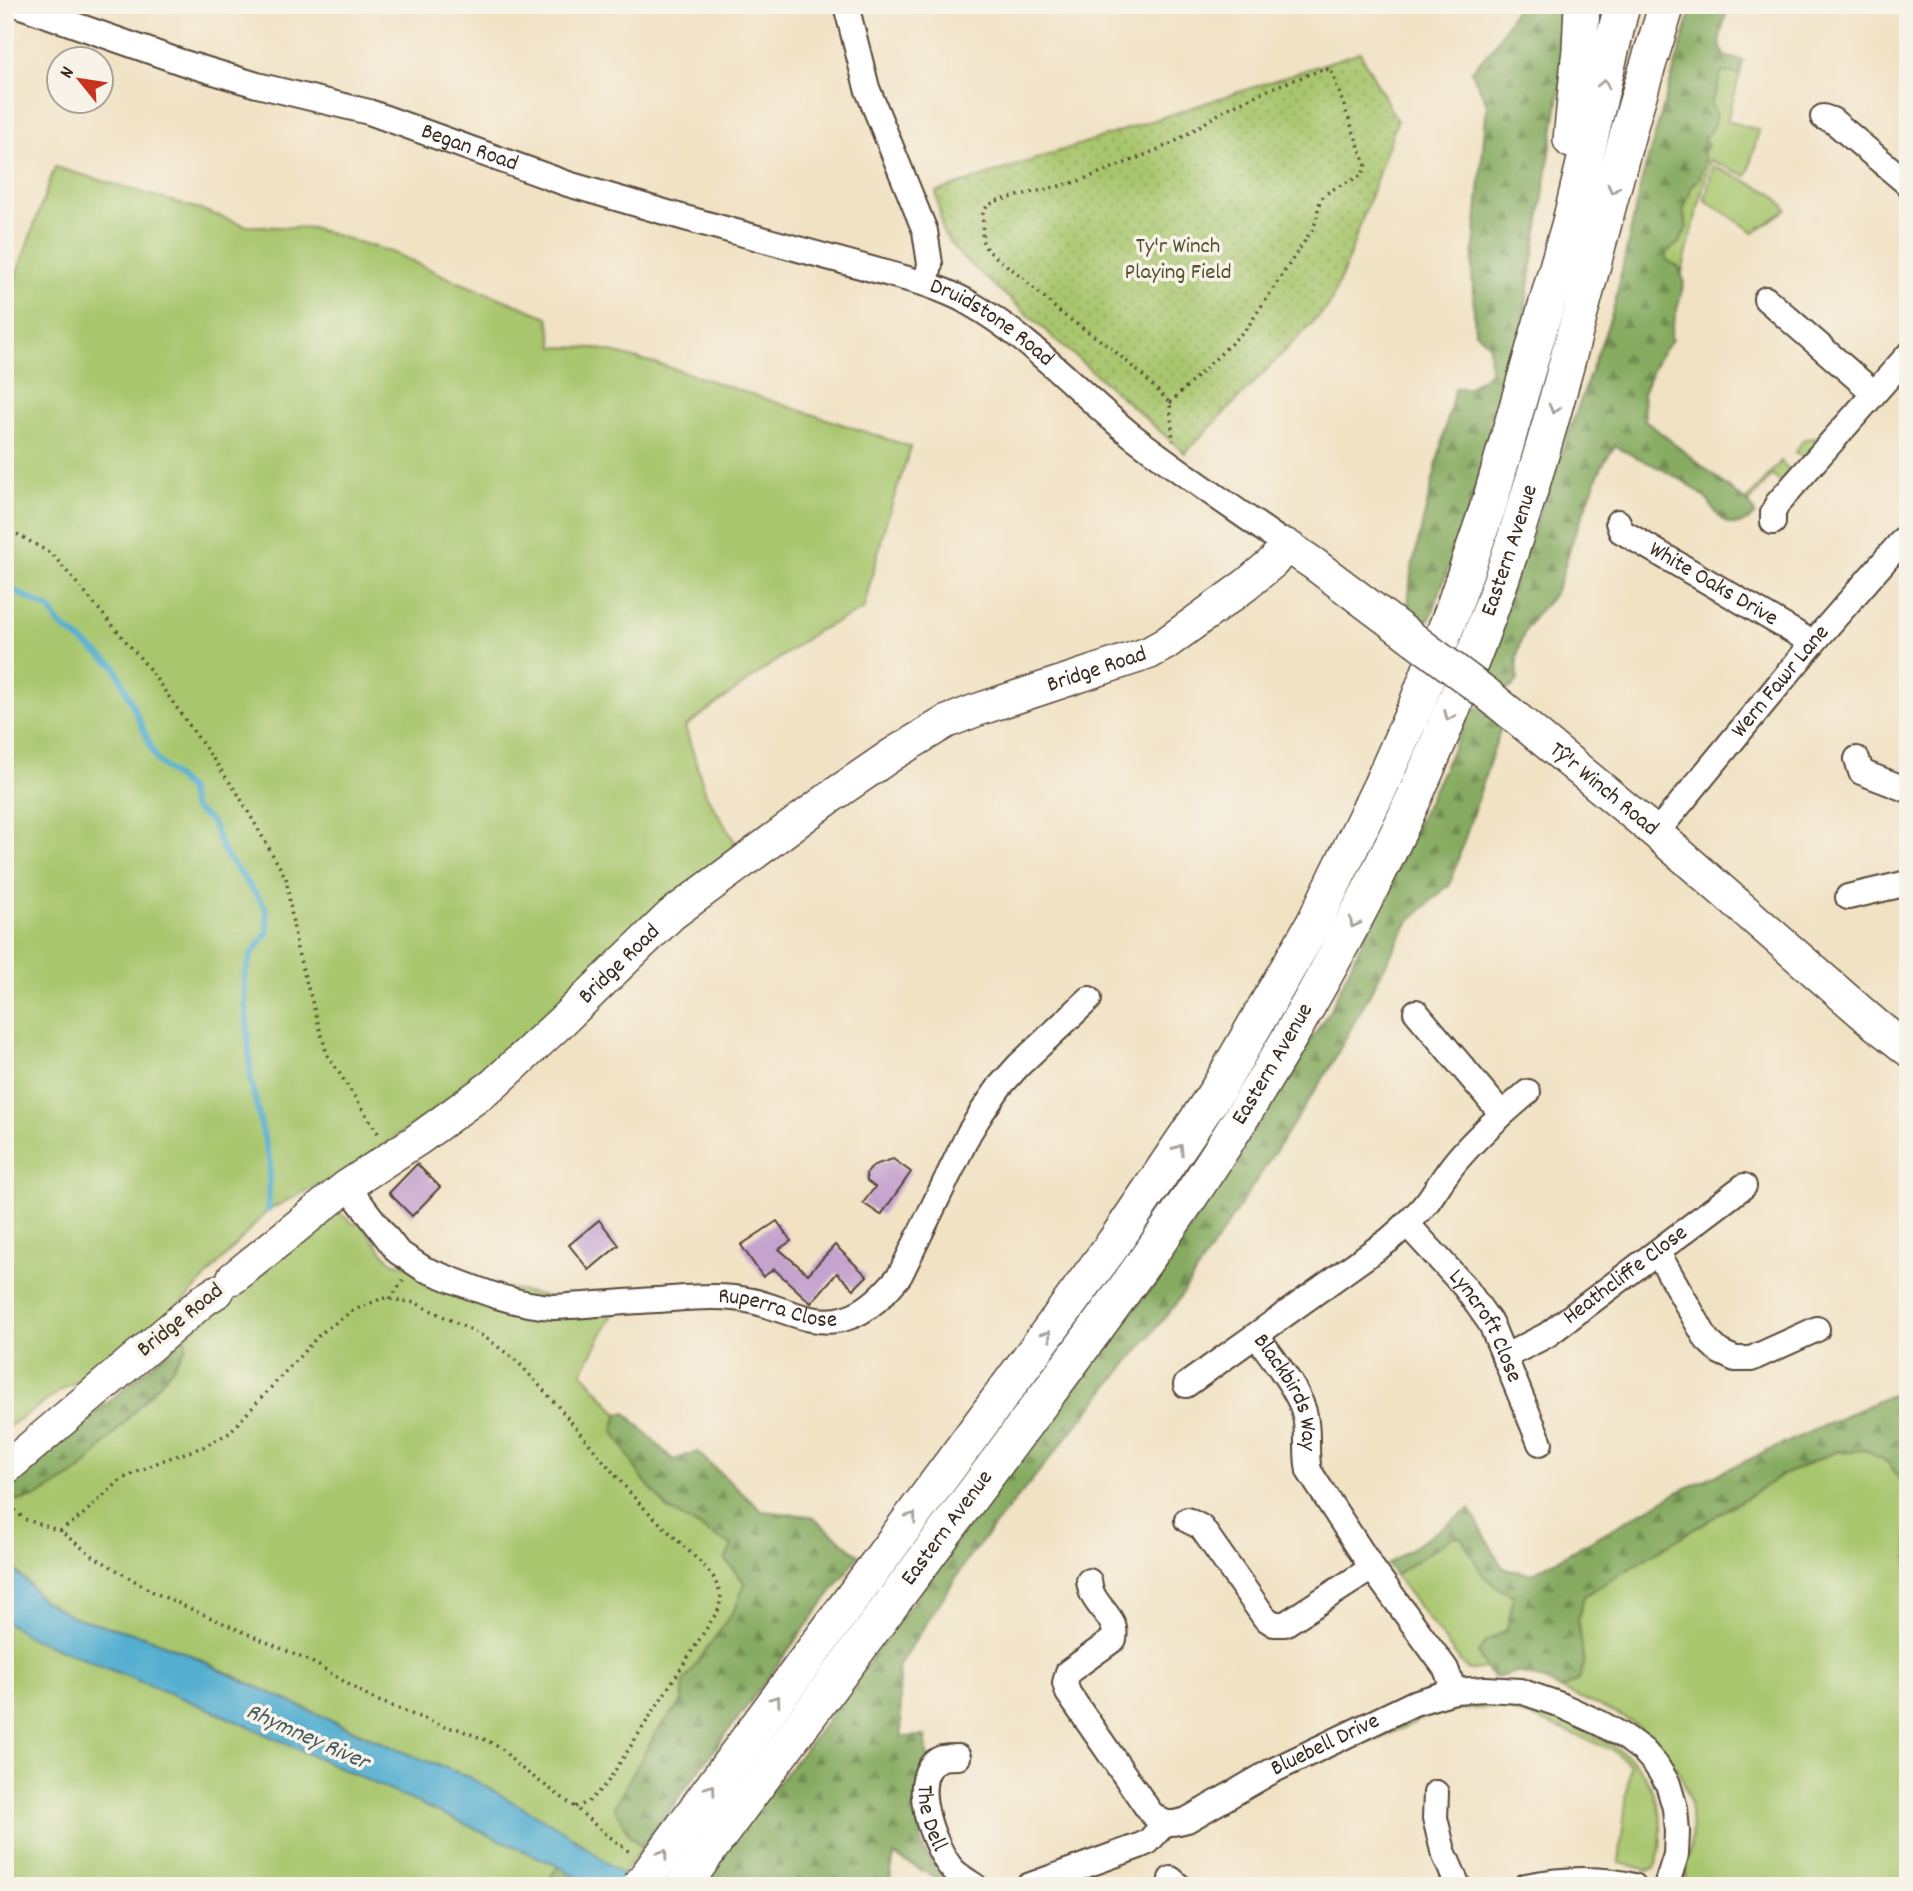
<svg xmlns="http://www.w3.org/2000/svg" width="1913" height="1891" viewBox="0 0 1913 1891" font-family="Dekko,sans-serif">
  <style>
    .grass { fill: #a8c66d; stroke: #727846; stroke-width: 2 }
    .forest { fill: url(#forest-firs); stroke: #606a3f; stroke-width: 2 }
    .park { fill: url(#park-dots); stroke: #727846; stroke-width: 2 }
    .water { fill: #52aed0; stroke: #466c77; stroke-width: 2 }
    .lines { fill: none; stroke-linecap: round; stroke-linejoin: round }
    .stream { stroke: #52aed0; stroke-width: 6 }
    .building { fill: #c5a3cf }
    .minor-casing { stroke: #564637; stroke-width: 28 }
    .major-casing { stroke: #564637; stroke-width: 35 }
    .highway-casing { stroke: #564637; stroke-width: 38 }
    .path { stroke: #564637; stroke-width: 3.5; stroke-dasharray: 2 5; stroke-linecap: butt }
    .minor { stroke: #fff; stroke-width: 24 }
    .major { stroke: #fff; stroke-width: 32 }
    .highway { stroke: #fff; stroke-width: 35 }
    .major-bridge-casing { stroke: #564637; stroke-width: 35; stroke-linecap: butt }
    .highway-bridge-casing { stroke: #564637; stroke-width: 38; stroke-linecap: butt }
    .major-bridge { stroke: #fff; stroke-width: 32 }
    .highway-bridge { stroke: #fff; stroke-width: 35 }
    .oneway { stroke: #a79f9a }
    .labels { text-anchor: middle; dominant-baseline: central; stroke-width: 7; stroke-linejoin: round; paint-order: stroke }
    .street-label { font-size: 23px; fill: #3b2a1e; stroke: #f7f3e8 }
    .park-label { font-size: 23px; fill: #565132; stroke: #f7f3e8 }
    .water-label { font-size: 24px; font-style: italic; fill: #43585c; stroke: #f7f3e8 }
  </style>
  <defs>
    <pattern id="forest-firs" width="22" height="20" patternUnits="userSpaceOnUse" patternTransform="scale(1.75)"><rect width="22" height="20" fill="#86ab60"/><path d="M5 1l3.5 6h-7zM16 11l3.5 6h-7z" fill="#6f8b4f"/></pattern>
    <pattern id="park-dots" width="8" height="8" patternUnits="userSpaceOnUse" patternTransform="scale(1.75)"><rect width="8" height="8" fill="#a8c66d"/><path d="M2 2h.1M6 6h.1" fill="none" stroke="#8aa159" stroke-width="1.8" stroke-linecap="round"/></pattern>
  </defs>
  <rect width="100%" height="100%" fill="#f7f3e8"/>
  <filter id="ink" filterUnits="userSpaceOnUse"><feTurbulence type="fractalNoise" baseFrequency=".0143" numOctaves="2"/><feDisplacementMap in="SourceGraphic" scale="14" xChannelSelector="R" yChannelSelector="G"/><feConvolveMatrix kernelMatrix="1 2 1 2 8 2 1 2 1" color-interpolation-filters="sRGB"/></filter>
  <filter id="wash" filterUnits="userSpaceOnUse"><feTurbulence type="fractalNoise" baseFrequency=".00686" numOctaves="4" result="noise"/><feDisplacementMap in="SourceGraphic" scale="28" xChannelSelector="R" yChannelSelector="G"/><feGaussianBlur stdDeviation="1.57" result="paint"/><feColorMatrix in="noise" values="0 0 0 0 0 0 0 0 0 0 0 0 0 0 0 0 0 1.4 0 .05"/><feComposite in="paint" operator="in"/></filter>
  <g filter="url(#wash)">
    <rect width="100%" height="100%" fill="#f1e2c4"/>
    <g class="grass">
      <path d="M1722 72 1740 74 1727 121 1759 130 1747 176 1710 160 1682 272 1680 268 1667 260V252L1680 242 1687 227 1683 212 1692 186 1699 179 1705 160 1702 151V139L1711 131V103L1715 94Z"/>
      <path d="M1713 166 1772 193 1787 209 1754 232 1705 200Z"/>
      <path d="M55 167 199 209 247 226 312 228 394 253 451 279 548 317 554 347 596 348 669 367 911 447 886 522 863 610 817 631 685 727 706 794 741 852 526 1045 348 1170 268 1210 184 1301 116 1357 62 1390 5 1429V307Z"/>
      <path d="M1825 437 1803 458 1795 452 1804 439Z"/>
      <path d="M1781 461 1791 472 1783 485 1772 475 1748 504 1745 502Z"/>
      <path d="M333 1213H340L354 1224 361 1223 371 1238 392 1262 614 1312 582 1372 618 1414 613 1430 668 1509 732 1546 725 1560 745 1583 736 1607 684 1682 682 1702 657 1731 614 1807 630 1836 642 1847 622 1874 564 1831 408 1754 264 1690 191 1655 146 1637 74 1617 42 1600 25 1580 5 1562V1492L18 1501 38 1496 80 1471 166 1376 186 1348V1336Z"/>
      <path d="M1866 1450 1889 1463 1908 1493V1886H1686C1683 1874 1688 1861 1690 1849 1692 1837 1692 1823 1691 1812 1688 1773 1654 1733 1621 1716 1602 1706 1581 1699 1562 1690L1579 1679 1584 1665 1578 1618 1584 1596 1785 1474 1835 1452Z"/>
      <path d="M1454 1536 1462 1538 1483 1575 1495 1586 1514 1596 1507 1630 1486 1642 1478 1653 1486 1668 1469 1671 1464 1666 1395 1575Z"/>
      <path d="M5 1621 29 1637 209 1709 558 1866 545 1886H5Z"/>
      <path d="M1477 1702C1488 1702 1499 1702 1509 1705 1544 1712 1610 1738 1635 1763 1649 1778 1661 1805 1661 1826 1661 1841 1661 1854 1654 1868L1648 1870 1619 1863 1630 1765 1612 1750 1540 1720 1500 1708 1466 1709 1424 1718 1377 1740 1363 1743C1399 1727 1437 1704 1477 1702Z"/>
    </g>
    <g class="forest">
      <path d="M1516 5H1567L1563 69 1526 305 1509 383 1462 530 1430 619 1416 623 1408 608 1411 572 1455 388H1469L1490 372 1489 344 1475 332 1472 270 1487 104 1471 71 1493 48 1516 8Z"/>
      <path d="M1693 5H1728L1719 43 1724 56 1743 61 1740 74 1722 72C1718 82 1716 93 1711 103 1720 117 1714 129 1703 139L1707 143V148L1702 151 1705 160 1699 179 1692 186 1683 212 1687 227 1680 242 1667 252V260L1680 268 1684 282 1670 337 1672 340 1657 359 1643 393 1645 420 1751 506 1755 514C1748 521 1742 526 1731 524 1717 521 1714 506 1705 498 1681 474 1644 463 1615 446 1598 467 1591 494 1581 519 1579 525 1575 532 1573 539 1567 556 1564 573 1556 590 1551 600 1543 606 1536 615 1521 632 1513 658 1518 680L1511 688 1500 692 1486 681 1489 652 1613 311 1641 183Z"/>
      <path d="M1473 706 1488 712 1502 724 1450 884 1409 921 1329 1069 1175 1305 970 1556 898 1667 902 1737 925 1736 929 1764 918 1793 922 1847 945 1883 894 1855 889 1886H705L730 1842 811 1742 1037 1430 1151 1289 1330 1010Z"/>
      <path d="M186 1336V1348L166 1376 80 1471 38 1496 18 1501 5 1492V1490Z"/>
      <path d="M1891 1395 1908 1397V1493L1889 1463 1866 1450 1835 1452 1785 1474 1584 1596 1578 1618 1584 1665 1579 1679 1562 1690 1545 1681 1517 1672 1494 1678 1487 1671 1478 1653 1485 1642 1507 1630 1514 1596 1495 1586 1483 1575 1462 1538 1454 1536 1395 1575 1387 1565 1470 1509 1501 1565 1506 1569 1531 1574 1680 1491Z"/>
      <path d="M626 1413 673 1460 697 1452 762 1511 811 1516 859 1555 642 1847 630 1836 614 1807 657 1731 682 1702 684 1682 736 1607 745 1583 725 1560 732 1546 668 1509 641 1477 613 1430 618 1414Z"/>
      <path d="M558 1866 575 1875 584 1886H545Z"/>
    </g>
    <path class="park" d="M1360 52 1397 121 1345 268 1329 306 1185 453 961 256 943 233 936 192Z"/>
    <path class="water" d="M5 1562 25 1580 42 1600 74 1617 146 1637 191 1655 222 1671 354 1731 408 1754 467 1776 564 1831 622 1874 630 1886H584L575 1875 558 1866 209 1709 29 1637 5 1621Z"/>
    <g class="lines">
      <path class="stream" d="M5 586 50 609 59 624 115 666 157 760 188 789 193 808 212 822 223 851 266 908 268 932 251 955 244 978 251 1082 270 1163 268 1210"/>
    </g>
    <g id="blocks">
      <g class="building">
        <path d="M893 1159 911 1172 881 1215 863 1203 875 1187 867 1181 866 1174 874 1165Z"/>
        <path d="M417 1164 440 1187 412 1216 389 1193Z"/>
        <path d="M599 1220 619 1245 589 1270 569 1245Z"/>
        <path d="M777 1221 791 1241 779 1249 808 1274 835 1245 867 1276 854 1289 837 1273 811 1303 774 1269 763 1277 741 1245Z"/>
      </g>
    </g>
  </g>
  <g filter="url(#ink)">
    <use href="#blocks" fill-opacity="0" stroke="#564637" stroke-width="2"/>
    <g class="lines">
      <g class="minor-casing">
        <g id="minor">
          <path id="s1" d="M18 5 181 62 257 85 369 112 568 184 685 218 926 284C941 290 956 295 969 303 1030 337 1077 391 1130 434 1180 473 1234 508 1286 545"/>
          <path d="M846 5 867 88 925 231 930 264 926 284"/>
          <path d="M1823 117 1832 120 1908 184"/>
          <path d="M1766 299 1874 393"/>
          <path id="s2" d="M1618 522 1621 531 1813 643"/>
          <path d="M1773 522V513L1777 504 1908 355"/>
          <path d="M1857 759 1861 772 1908 790"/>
          <path id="s3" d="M1656 833 1813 643 1908 534"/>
          <path d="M1848 897 1908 883"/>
          <path d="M1416 1012 1502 1114"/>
          <path id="s4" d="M347 1186 398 1252 424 1269C467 1285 509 1305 554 1307 588 1305 622 1302 656 1300 689 1298 721 1294 752 1301 783 1308 814 1328 846 1318 869 1311 885 1293 900 1275L969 1133 982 1112 1000 1086 1019 1065 1089 999"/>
          <path id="s5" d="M1407 1224 1465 1287 1491 1324 1540 1443"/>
          <path d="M1658 1253 1707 1340 1720 1352 1735 1359H1751L1817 1329"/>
          <path id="s6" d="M1257 1336C1271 1356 1301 1393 1305 1416 1309 1434 1305 1452 1309 1471L1372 1568 1446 1669 1454 1691"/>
          <path id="s7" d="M1504 1357 1547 1335 1744 1186"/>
          <path d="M1186 1385 1389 1240C1403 1228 1417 1215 1428 1201 1438 1187 1446 1173 1457 1160 1478 1135 1503 1113 1528 1092"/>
          <path d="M1187 1520 1201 1527 1265 1618 1274 1624H1285L1372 1568"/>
          <path id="s8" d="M1089 1581C1090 1585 1090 1589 1092 1593 1099 1610 1118 1619 1114 1639L1068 1672 1065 1683 1068 1693 1150 1812C1163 1825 1170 1825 1187 1820L1272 1771 1414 1703 1454 1691 1486 1689 1520 1691 1558 1704 1600 1723 1625 1737 1644 1751 1656 1765 1668 1784 1675 1808 1677 1832 1676 1855 1666 1886"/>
          <path id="s9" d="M958 1757C954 1757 947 1757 942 1758 904 1773 934 1849 953 1870 959 1876 967 1881 975 1886"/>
          <path d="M1436 1793 1435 1818 1443 1851 1458 1886"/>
          <path d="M1171 1879 1179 1886"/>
          <path d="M1028 1886 1139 1846 1148 1842 1165 1823"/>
          <path d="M1526 1886C1562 1879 1599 1877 1634 1886"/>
        </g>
      </g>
      <g class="major-casing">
        <g id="major">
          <path id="s10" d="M1486 693 1656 833 1875 1024 1908 1050"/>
          <path id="s11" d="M233 1278 347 1186 417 1140 493 1085 562 1021 671 915 832 796 893 754 946 722 974 711 1149 653 1165 644 1246 585 1273 562 1286 545 1314 564 1415 640"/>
          <path d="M5 1469 204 1300 218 1291"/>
        </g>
      </g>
      <g class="highway-casing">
        <g id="highway">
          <path d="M1571 140 1580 49 1582 5"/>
          <path d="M686 1823 1114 1243 1218 1089 1314 923 1380 787 1416 706 1452 612 1490 501 1570 222 1622 5"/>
          <path id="s12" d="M711 1847C806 1720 899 1593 994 1466 1075 1356 1160 1247 1233 1131 1300 1024 1362 913 1414 798 1456 705 1493 610 1523 513 1564 385 1594 255 1630 126 1641 86 1654 46 1667 5"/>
        </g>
      </g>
      <g class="path">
        <path d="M1170 403 1247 328 1312 230C1319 217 1316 214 1320 202 1323 191 1351 181 1362 175L1366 166 1331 70 1324 69 1277 86 1228 108 1173 143 1128 162 1076 182 996 201 987 206 983 214 982 240 987 250 1024 279 1062 314 1110 347 1143 376 1170 403 1173 441"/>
        <path d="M5 527 52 554 147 666 238 794 286 878 297 949 327 1054 380 1136"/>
        <path d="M390 1299 403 1281"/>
        <path d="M5 1500 24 1519 60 1531 93 1556 155 1593 316 1664 369 1697 444 1727 458 1729 486 1740 502 1749 517 1765 575 1807 601 1830 631 1853"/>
        <path d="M60 1531 80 1517 122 1479 161 1461 203 1447 229 1433 321 1333 354 1310 383 1298 416 1303 485 1337 518 1362 556 1404 637 1501 699 1561 714 1578 721 1595 719 1609 607 1783 587 1803 575 1807"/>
      </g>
      <use href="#minor" class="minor"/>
      <use href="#major" class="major"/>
      <use href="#highway" class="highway"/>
      <g class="major-bridge-casing">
        <path id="major-bridge" d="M1415 640 1486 693"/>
      </g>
      <g class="highway-bridge-casing">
        <g id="highway-bridge">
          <path d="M640 1886 686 1823"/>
          <path d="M683 1886 711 1847"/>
        </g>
      </g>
      <use href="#major-bridge" class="major-bridge"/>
      <use href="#highway-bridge" class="highway-bridge"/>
    </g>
    <defs><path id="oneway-chevron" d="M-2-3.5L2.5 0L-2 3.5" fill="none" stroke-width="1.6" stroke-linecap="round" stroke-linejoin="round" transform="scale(1.75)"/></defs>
    <g class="oneway">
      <use href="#oneway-chevron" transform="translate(1604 84) rotate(-77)"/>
      <use href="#oneway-chevron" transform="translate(1613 189) rotate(105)"/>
      <use href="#oneway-chevron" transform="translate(1554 409) rotate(106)"/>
      <use href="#oneway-chevron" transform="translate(1449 716) rotate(113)"/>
      <use href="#oneway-chevron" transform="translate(1354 923) rotate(117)"/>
      <use href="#oneway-chevron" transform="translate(1179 1149) rotate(-57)"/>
      <use href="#oneway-chevron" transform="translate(1047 1335) rotate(-54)"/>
      <use href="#oneway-chevron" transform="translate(912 1517) rotate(-53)"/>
      <use href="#oneway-chevron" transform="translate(776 1700) rotate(-54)"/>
      <use href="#oneway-chevron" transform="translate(711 1789) rotate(-54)"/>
      <use href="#oneway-chevron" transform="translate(663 1854) rotate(-54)"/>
    </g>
  </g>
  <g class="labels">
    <g class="street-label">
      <text stroke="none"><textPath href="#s1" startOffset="474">Began Road</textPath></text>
      <text stroke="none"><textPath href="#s1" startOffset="1027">Druidstone Road</textPath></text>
      <text stroke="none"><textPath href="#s12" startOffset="1531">Eastern Avenue</textPath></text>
      <text stroke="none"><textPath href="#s2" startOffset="116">White Oaks Drive</textPath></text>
      <text stroke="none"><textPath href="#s11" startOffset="1066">Bridge Road</textPath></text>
      <text stroke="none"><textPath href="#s3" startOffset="196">Wern Fawr Lane</textPath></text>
      <text stroke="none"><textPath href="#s10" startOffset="152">Tŷ'r Winch Road</textPath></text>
      <text stroke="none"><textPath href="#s11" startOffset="499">Bridge Road</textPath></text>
      <text stroke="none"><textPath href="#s12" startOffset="964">Eastern Avenue</textPath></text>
      <text stroke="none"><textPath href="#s7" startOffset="147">Heathcliffe Close</textPath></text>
      <text stroke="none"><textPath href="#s4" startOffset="476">Ruperra Close</textPath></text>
      <text transform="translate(181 1321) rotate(-39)">Bridge Road</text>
      <text stroke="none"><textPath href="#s5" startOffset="130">Lyncroft Close</textPath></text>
      <text stroke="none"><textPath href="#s6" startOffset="65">Blackbirds Way</textPath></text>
      <text stroke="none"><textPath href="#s12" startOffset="397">Eastern Avenue</textPath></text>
      <text stroke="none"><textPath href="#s8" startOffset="486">Bluebell Drive</textPath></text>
      <text stroke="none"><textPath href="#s9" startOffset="84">The Dell</textPath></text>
    </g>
    <g class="park-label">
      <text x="1178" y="247">Ty'r Winch<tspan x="1178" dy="26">Playing Field</tspan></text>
    </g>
    <g class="water-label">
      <text transform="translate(307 1738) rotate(24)">Rhymney River</text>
    </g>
  </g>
  <rect width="1913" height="1891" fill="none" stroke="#f7f3e8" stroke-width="28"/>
  <g transform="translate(80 80) rotate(300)"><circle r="33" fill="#f7f3e8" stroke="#aca397" stroke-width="2"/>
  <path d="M0-5L12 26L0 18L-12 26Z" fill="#c8321e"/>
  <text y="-10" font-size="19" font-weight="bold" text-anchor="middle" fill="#3b2a1e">N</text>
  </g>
</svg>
